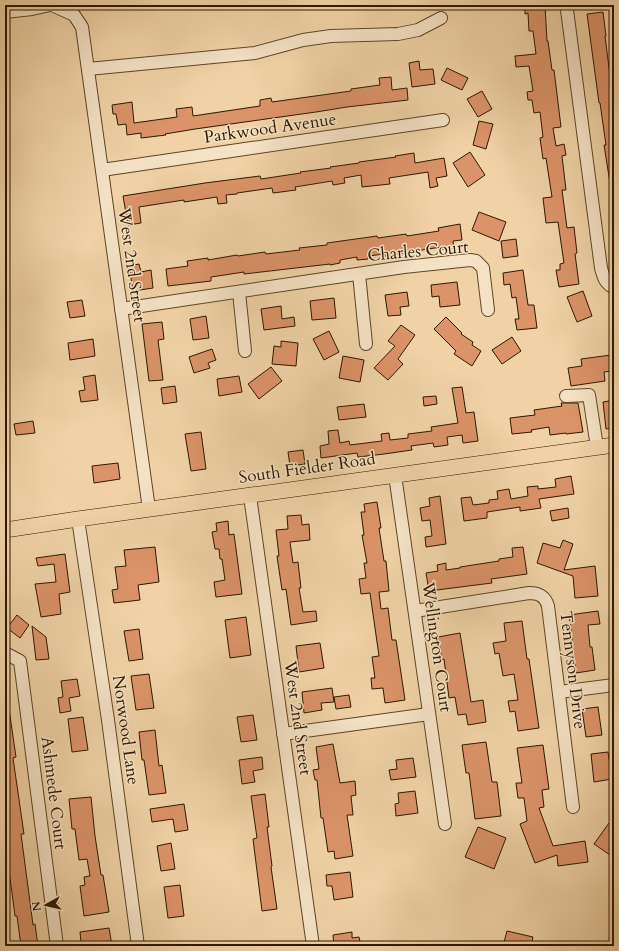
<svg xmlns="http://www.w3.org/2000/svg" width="619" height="951" viewBox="0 0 619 951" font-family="Cardo,serif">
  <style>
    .building { fill: #db9369; stroke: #2e1800 }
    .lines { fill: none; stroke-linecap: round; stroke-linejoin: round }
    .minor-casing { stroke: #5e462a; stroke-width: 14 }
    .major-casing { stroke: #2e1800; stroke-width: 16 }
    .minor { stroke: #f5e2c5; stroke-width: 12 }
    .major { stroke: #f0d2a6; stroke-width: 15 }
    .labels { text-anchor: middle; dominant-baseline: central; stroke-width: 3; stroke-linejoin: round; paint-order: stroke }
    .street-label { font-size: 17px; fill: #2e1800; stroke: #f5e2c5 }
  </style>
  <rect width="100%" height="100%" fill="#f0d2a6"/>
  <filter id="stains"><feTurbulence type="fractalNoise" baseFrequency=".005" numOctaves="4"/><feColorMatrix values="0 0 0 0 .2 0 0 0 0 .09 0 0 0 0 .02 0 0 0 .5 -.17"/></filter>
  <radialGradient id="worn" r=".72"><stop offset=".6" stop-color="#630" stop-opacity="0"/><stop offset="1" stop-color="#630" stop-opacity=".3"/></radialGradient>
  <g class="building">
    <path d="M525 5H545L547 41H548L552 70H554L561 127 553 128 556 146 564 144 566 155 562 156 566 190H562L567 228 574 227 577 253 575 254 579 284 559 287 556 270H560V264L564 263 558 222 546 223 543 198 552 197 546 158 543 159 540 138 543 137 540 112 534 113 532 100H528L527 92 533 91 529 66 516 67 515 56 536 54 533 31H529L528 13 525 14Z"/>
    <path d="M603 12 606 36H605L610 76H614V95H612L613 101H612L614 113V182L610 183 604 145H606L600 103H599L587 14Z"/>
    <path d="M419 61 420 70 433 69 435 84 412 87 409 63Z"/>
    <path d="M447 68 468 78 462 90 441 80Z"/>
    <path d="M391 77 392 90 407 88 408 100 347 107 316 112 195 129 165 134 166 135 141 138V133L127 135 126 124 118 125 116 114H113L112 105 132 102 134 123 177 117 176 109 192 107 193 116 260 106V100L271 98 272 102 351 91V89L380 85 379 78Z"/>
    <path d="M482 91 492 109 478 117 467 99Z"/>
    <path d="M479 121 493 124 486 149 473 145Z"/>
    <path d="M470 152 485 175 468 187 453 163Z"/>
    <path d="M414 153 415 163 444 158 447 176 436 178 438 186 430 188 428 172 389 178 390 184 362 187 361 175 344 178 345 183 333 185 332 181 295 187 296 190 273 193 272 188 237 193V194L226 195 227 203 218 204 217 197 184 202V200L139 207 141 223 128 225 123 196 205 183 260 176 261 179 301 173 300 172 331 168 330 167 359 163V162L396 157 395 156Z"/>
    <path d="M479 212 506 222 499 241 472 230Z"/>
    <path d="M460 224 462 240 453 241 454 248 442 249 441 247 385 256V254L368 256V259L357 260V257L340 260V263L330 265V264L244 274V272L211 277V281L168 286 166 269 188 266 187 261 208 258V260L237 255 238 256 265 252 266 254 300 250 299 248 327 245V243L377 236 378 238 406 234 407 236 439 231 438 228Z"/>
    <path d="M516 239 518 256 503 258 501 241Z"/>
    <path d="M139 264 141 272 151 270 153 288 133 291 129 266Z"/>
    <path d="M523 270 528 305H534L537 328 517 330 515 319H519L516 297 512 298 510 284 504 285 503 273Z"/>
    <path d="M457 282 460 305 440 307 439 296 432 297 431 285Z"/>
    <path d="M583 291 592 316 577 322 567 297Z"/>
    <path d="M407 292 409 306 400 307 401 315 388 316 385 295Z"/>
    <path d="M334 298 336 318 312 320 310 301Z"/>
    <path d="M82 300 85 316 70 318 67 302Z"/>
    <path d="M281 306 282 319 294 317 295 326 264 330 261 309Z"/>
    <path d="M206 316 209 338 193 340 190 319Z"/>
    <path d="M446 317 462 333 461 334 473 342 472 345 481 351 472 366 454 354 456 351 434 329Z"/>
    <path d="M162 322 164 339 158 340 163 380 149 381 142 324Z"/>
    <path d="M401 325 415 335 398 359 403 364 388 380 374 368 395 346 388 341Z"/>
    <path d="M329 331 339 352 324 360 313 339Z"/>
    <path d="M512 337 521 351 502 364 492 350Z"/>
    <path d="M93 339 95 356 70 360 68 343Z"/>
    <path d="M281 341 298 343 296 366 272 364 274 346 281 347Z"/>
    <path d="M212 349 216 360 208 363 210 368 194 373 189 357Z"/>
    <path d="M611 355 613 371 604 372 605 381 571 386 568 368 582 366 581 359Z"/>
    <path d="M343 356 364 360 360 382 339 378Z"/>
    <path d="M271 367 282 381 259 399 248 384Z"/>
    <path d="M95 375 98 400 81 402 79 391 85 390 83 377Z"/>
    <path d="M239 376 242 392 219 396 217 379Z"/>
    <path d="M175 386 177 402 163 404 161 388Z"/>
    <path d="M462 387 466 413 474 412 478 441 463 443 462 435 447 437 448 445 434 447 433 443 411 446 412 450 384 454 358 457 357 453 321 458 320 446 329 444 328 431 338 430 340 443 349 441 350 445 382 441 381 434 389 433 390 440 408 438V434L432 431 431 427 458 423 452 388Z"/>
    <path d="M436 396 437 404 424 406 423 397Z"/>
    <path d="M614 400V428L606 429 603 402Z"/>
    <path d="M561 403H578L583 432 566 434V433L550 435 549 427 531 430 532 432 512 434 510 418 535 415 534 410 562 406Z"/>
    <path d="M364 404 366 417 339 420 337 407Z"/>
    <path d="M33 421 35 433 16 435 14 424Z"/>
    <path d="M201 432 206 469 191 471 185 434Z"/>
    <path d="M303 450 305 464 290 466 288 452Z"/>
    <path d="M118 463 120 479 94 483 92 466Z"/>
    <path d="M571 476 574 494 539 499 541 508 520 511V507L487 512V518L464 521 461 498 471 497 473 505 489 503V500L498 499 497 491 509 489 511 499 528 496 527 487 538 486V489L556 487 555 479Z"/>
    <path d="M440 496 446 544 426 547 425 537 432 536 430 520 422 521 420 508 430 506 429 498Z"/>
    <path d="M377 502 381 528H379L384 561H386L389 591 379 592 381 609 388 608 392 640H396L405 700 385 703 383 688 372 689 371 678H375L372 657 379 656 370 593 361 594 359 579 366 578 364 563H367L362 535H364L361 512H365L364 504Z"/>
    <path d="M568 508 569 518 552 521 550 511Z"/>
    <path d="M301 515 302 525 309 524 310 540 290 542 293 563 298 562 301 588H299L303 612 316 611 317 621 291 625 286 589 282 590 277 556H279L276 530 288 529 287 516Z"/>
    <path d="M228 521 229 535 234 534 242 594 216 597 214 582 225 580 222 559H220L219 549H215L212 532 217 531 216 523Z"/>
    <path d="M563 540 573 544 564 570 595 566 598 596 575 598 573 576 537 563 543 543 560 548Z"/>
    <path d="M155 547 159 582 138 585 140 600 114 603 112 590 118 589 115 567 126 566 124 550Z"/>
    <path d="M523 547 527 574 491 579 492 583 429 591 426 573 438 571 437 565 446 563V570L460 568V567L499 561V559L513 557 512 548Z"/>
    <path d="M65 554 70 592 59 594 61 614 41 617 35 584 56 582 54 564 38 566 36 558Z"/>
    <path d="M598 611 600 624 588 625 590 647H592L595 670 576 673 569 615Z"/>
    <path d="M17 615 29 625 20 638 7 628Z"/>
    <path d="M246 617 251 655 230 658 225 620Z"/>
    <path d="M522 621 527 659H529L539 728 518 731 515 711 510 712 508 701 518 700 514 674 503 676 499 653 495 654 493 643 506 641 504 623Z"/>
    <path d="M32 626 46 637 49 659 36 660Z"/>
    <path d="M139 629 143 659 129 661 124 631Z"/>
    <path d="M460 633 471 702 483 700 486 722 468 725 466 714 458 715 455 697 449 698 444 659 442 660 438 637Z"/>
    <path d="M320 643 324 668 299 672 296 646Z"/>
    <path d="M149 674 154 708 136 710 131 676Z"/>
    <path d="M77 679 80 696 69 698 71 711 60 713 58 698 63 697 61 681Z"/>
    <path d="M332 688 334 702 321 703 322 710 304 713 302 692Z"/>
    <path d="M349 695 351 707 336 709 334 697Z"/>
    <path d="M598 707 602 735 586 737 582 709Z"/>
    <path d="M9 709 16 757 13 758 24 834H21L33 925 35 924 38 946H21L17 916H15L6 848 9 847 5 820V710Z"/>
    <path d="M253 715 257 740 241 742 237 717Z"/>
    <path d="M83 717 88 750 72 752 68 719Z"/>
    <path d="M155 730 159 766 162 765 166 793 149 795 144 760H142L139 732Z"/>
    <path d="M486 742 492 782H497L501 816 475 819 469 773H466L462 745Z"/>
    <path d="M333 744 340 783 355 781 356 795 351 796 353 815H347L353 856 335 859 334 851 328 852 323 818H321L317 780H315L313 770 319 769 316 747Z"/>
    <path d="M543 745 549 789 542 790 544 807 539 808 553 846 585 841 588 862 558 866 557 855 535 863 520 824 527 821 524 798H518L516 783H522L517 748Z"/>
    <path d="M608 752 612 779 594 782 591 754Z"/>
    <path d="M262 757 263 769 253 771 255 782 242 784 239 760Z"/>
    <path d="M413 758 416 777 391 780 389 770 397 769 396 760Z"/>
    <path d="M415 791 418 813 396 816 395 804 399 803 398 793Z"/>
    <path d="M265 794 269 827H267L272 866 271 867 277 909 262 911 253 839 257 838 251 796Z"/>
    <path d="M91 797 95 836 101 875H103L109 912 84 916 80 886 85 885 84 877 90 876 87 859 79 860 75 829H72L69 799Z"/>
    <path d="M184 804 188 830 175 832 173 819 152 822 150 809Z"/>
    <path d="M609 823 614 826V849L610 855 594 844Z"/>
    <path d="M478 827 506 838 494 869 465 857Z"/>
    <path d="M171 843 175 869 161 871 157 846Z"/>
    <path d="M350 872 353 897 334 900 332 886H327L326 875Z"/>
    <path d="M180 885 184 916 168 918 164 887Z"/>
    <path d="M109 928 112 946H89V942L81 943 80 932Z"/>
    <path d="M507 931 533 937 531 946H503Z"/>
    <path d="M352 932V938L359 937 361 946H334L333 935Z"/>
  </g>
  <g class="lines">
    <g class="minor-casing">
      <g id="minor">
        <path d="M52 5 74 15 82 27 149 509"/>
        <path d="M568 5 567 10 601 268C604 278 604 282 614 288"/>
        <path d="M5 12 32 9 50 5"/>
        <path d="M88 69 255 53 303 40 331 36 398 34 418 30 441 18"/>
        <path d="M102 170 443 120"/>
        <path d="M359 274 366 344"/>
        <path d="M239 292 245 351"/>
        <path d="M121 309 404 267 470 260 476 261 483 268 488 310"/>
        <path d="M566 396 589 395 597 447"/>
        <path d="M395 475 445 824"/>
        <path d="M250 496 313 946"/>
        <path d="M78 519 108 720 138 946"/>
        <path d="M415 611 529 593C539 593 545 596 548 606L573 807"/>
        <path d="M5 653 20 661 57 946"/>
        <path d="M559 692 614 685"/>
        <path d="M283 734 429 714"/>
      </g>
    </g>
    <g class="major-casing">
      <path id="major" d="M5 530 78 519 614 445"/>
    </g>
    <use href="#minor" class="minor"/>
    <use href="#major" class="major"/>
  </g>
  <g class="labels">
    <g class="street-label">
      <text transform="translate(270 128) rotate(-8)">Parkwood Avenue</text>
      <text transform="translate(418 251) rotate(-5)">Charles Court</text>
      <text transform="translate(132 265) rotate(82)">West 2nd Street</text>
      <text transform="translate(307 468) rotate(-8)">South Fielder Road</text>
      <text transform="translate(437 647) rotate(82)">Wellington Court</text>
      <text transform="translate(573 670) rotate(83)">Tennyson Drive</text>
      <text transform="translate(298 718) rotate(82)">West 2nd Street</text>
      <text transform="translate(126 730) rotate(82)">Norwood Lane</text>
      <text transform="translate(54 793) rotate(83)">Ashmede Court</text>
    </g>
  </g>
  <rect width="619" height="951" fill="none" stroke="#f0d2a6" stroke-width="20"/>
  <rect x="6" y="6" width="607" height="939" fill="none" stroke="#2e1800" stroke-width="2"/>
  <rect x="10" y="10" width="599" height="931" fill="none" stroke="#2e1800"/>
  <g transform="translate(46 905) rotate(262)" stroke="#f5e2c5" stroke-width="3" paint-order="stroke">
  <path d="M0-3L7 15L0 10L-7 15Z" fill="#2e1800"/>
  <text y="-6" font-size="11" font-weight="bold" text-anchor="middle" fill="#2e1800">N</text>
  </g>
  <rect width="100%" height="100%" filter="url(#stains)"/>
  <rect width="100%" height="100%" fill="url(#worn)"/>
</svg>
